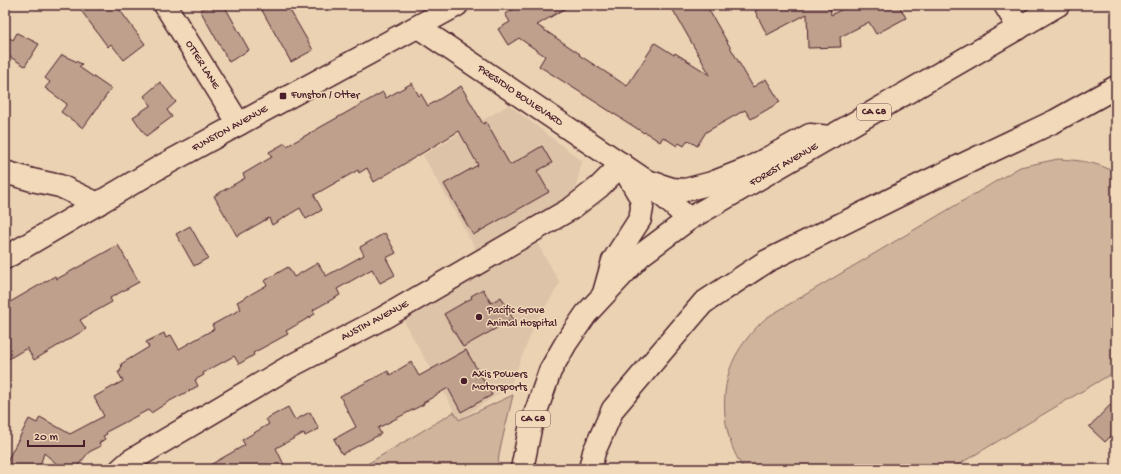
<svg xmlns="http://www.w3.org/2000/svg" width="1121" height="474" viewBox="0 0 1121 474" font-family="'Gochi Hand',sans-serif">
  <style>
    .built { fill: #ddc3a8 }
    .green { fill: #d0b49c; stroke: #8d6a64 }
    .building { fill: #bea08d; stroke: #4a1f2b }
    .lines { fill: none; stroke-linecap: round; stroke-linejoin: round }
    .minor-casing { stroke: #4a1f2b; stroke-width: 25 }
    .major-casing { stroke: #4a1f2b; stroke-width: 25 }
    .minor { stroke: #f1d9b9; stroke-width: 22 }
    .major { stroke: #f1d9b9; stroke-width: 22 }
    .poi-dot { fill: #4a1f2b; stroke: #f1d9b9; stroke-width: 1.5 }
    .labels { text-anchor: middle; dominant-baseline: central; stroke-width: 3; stroke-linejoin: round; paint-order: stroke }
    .shield { fill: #f1d9b9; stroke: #7c5756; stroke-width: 1 }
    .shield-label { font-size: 10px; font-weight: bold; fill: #4a1f2b }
    .street-label { font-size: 11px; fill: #4a1f2b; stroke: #f1d9b9 }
    .poi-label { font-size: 11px; fill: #4a1f2b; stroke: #f1d9b9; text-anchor: start }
  </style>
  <rect width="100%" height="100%" fill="#ead2b3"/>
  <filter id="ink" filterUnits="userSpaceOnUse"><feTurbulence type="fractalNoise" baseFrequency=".025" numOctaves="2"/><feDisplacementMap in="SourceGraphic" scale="8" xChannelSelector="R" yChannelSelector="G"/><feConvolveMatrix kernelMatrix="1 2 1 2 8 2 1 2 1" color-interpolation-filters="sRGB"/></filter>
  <g filter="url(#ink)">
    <path class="built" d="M509 105 582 161 574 194 527 226 560 283 535 324 510 386 459 420 397 309 482 260 423 155Z"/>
    <g class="green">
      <path d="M1058 159C1078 160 1098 162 1116 173V371L951 469H744C722 438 718 391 735 357 743 342 754 329 766 318L1020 167Z"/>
      <path d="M513 395 500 449 497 469H359L454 412 459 420Z"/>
    </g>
    <g class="building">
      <path d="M77 5H116L145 44 124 60 111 44 108 47Z"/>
      <path d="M210 5H224L249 50 229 62 200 10Z"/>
      <path d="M259 5H287L313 50 291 62Z"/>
      <path d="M521 5H571L537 25 580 54 579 55 627 86 655 43 674 55 675 53 710 75 673 10 683 5H706L753 87 766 79 780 102 751 119 745 110 706 132 697 146 688 140 684 146 679 143 677 146 663 137 660 142 645 132 644 133 539 66 545 56 519 38 508 45 498 29 510 22 505 14Z"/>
      <path d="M766 5H787L788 7 830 6 831 15 850 5H899L906 18 876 34 869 22 840 37 841 47 808 48 807 14 767 35 755 11Z"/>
      <path d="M17 33 39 44 25 66 5 54V35L13 40Z"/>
      <path d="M62 55 82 64 79 67 111 89 83 128 61 112 67 104 45 88 50 82 45 78Z"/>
      <path d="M160 82 176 102 167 110 172 117 146 136 133 117 151 105 144 96Z"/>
      <path d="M412 83 419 96 421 94 428 106 461 86 483 124 486 122 510 165 542 146 552 163 537 171 549 192 473 235 444 184 478 165 459 131 374 182 367 168 359 173 358 170 314 195 322 210 306 219 300 208 272 225 269 218 237 236 214 196 245 178 243 174 272 157 269 152 285 143 287 146 383 92 386 98Z"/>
      <path d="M190 226 208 258 194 266 176 234Z"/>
      <path d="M385 233 396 253 386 258 395 275 380 283 372 269 337 289 340 295 313 310 315 314 286 331 288 334 253 353 254 355 239 364 234 356 203 373 204 375 195 380 198 386 168 402 151 413 148 410 106 432 107 434 103 436 105 439 99 443 101 446 89 452 75 469H63L44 453 39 469H5V465L29 419 37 423 40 417 70 434 104 416 94 397 123 381 118 372 121 371 120 369 122 367 121 364 149 347 146 342 164 333 166 338 171 335 179 349 214 329 212 325 241 309 237 302 267 285 264 281 288 267 294 277 318 263 326 276 364 255 360 247Z"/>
      <path d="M118 245 139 282 110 298 112 302 80 320 86 329 34 360 27 348 5 361V305L55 276 57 279Z"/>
      <path d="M483 289 491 303 501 297 513 319 463 347 444 314 472 298 471 296Z"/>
      <path d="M466 350 492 395 461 412 448 388 423 403 424 404 378 428 381 434 342 454 334 439 356 427 340 396 388 371 390 375 411 362 419 376Z"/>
      <path d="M1116 399V431L1105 442 1089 427Z"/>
      <path d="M288 407 295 420 310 412 319 429 305 436 304 433 276 448 286 469H203L245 445 242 440 269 424 266 419Z"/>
    </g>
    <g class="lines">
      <g class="minor-casing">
        <g id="minor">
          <path d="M165 5 239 124"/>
          <path d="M1005 5 1019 28"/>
          <path d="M418 27 645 180 689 219"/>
          <path d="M5 172 32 180 60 186 98 204"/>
          <path d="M650 182 672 189 685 190 712 183 750 168 810 135 831 137"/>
          <path d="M5 258 160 167 457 5"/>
          <path d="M604 293 613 261 640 219 642 208 641 198 624 169"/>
          <path d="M121 469 130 461 289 367 383 318 572 208 599 187 622 164"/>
          <path d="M590 469 594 452 613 409 703 303 767 261 924 183 1055 121 1116 87"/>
        </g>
      </g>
      <g class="major-casing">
        <path id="major" d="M522 469 530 429 550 371 566 343 586 314 641 255 689 219 1058 5"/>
      </g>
      <use href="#minor" class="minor"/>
      <use href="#major" class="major"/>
    </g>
  </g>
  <g class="poi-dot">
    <rect x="279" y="92" width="8" height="8" rx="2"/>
    <circle cx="479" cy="317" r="4"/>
    <circle cx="464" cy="381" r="4"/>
  </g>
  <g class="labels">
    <g class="shield">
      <rect x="857" y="104" width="34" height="16" rx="3"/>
      <rect x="516" y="411" width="34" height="16" rx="3"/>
    </g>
    <g class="shield-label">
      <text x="874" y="112">CA 68</text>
      <text x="533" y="419">CA 68</text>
    </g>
    <g class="street-label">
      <text transform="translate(202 65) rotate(58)">OTTER LANE</text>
      <text transform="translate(520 96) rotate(34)">PRESIDIO BOULEVARD</text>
      <text transform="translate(230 129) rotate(-29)">FUNSTON AVENUE</text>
      <text transform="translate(784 165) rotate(-30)">FOREST AVENUE</text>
      <text transform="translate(375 321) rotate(-28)">AUSTIN AVENUE</text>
    </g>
    <g class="poi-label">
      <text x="291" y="96">Funston / Otter</text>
      <text x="487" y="311">Pacific Grove<tspan x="487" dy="13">Animal Hospital</tspan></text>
      <text x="472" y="375">Axis Powers<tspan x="472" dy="13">Motorsports</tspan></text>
    </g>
  </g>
  <rect width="1121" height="474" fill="none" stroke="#f1d9b9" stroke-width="20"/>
  <rect x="10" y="10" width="1101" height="454" fill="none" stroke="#4a1f2b" stroke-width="1.5" filter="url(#ink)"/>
  <path d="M28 440v6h56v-6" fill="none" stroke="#4a1f2b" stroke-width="2"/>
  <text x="34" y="440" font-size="12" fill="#4a1f2b" stroke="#f1d9b9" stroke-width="3" paint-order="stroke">20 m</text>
</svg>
